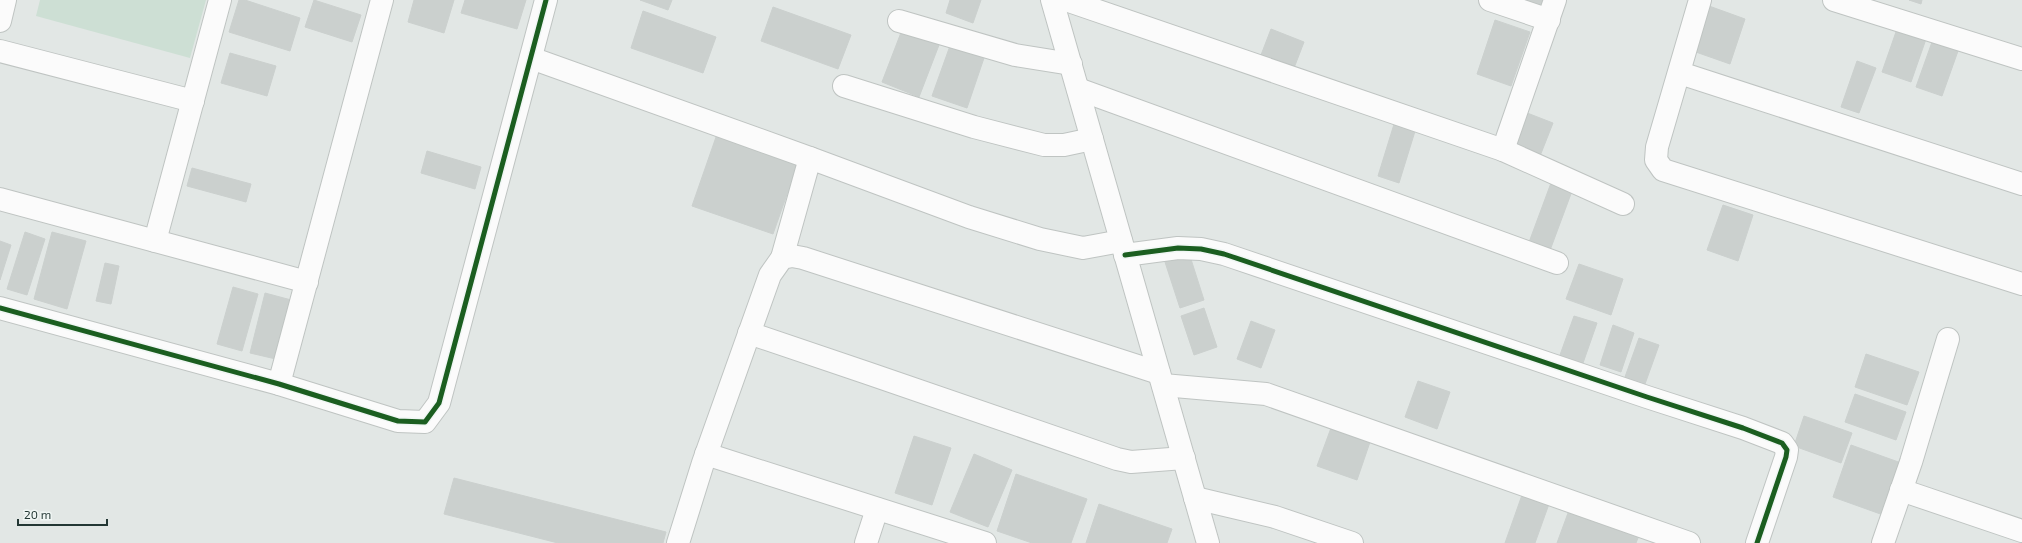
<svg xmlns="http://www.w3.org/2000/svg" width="2022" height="543" viewBox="0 0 2022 543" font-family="'Exo 2',sans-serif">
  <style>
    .green { fill: #cddfd4 }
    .building { fill: #cbd0ce; stroke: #cbd0ce }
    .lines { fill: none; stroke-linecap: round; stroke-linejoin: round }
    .minor-casing { stroke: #bfc4c2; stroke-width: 24 }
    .tertiary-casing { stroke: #bfc4c2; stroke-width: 24 }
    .minor { stroke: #fbfbfb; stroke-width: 22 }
    .tertiary { stroke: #fbfbfb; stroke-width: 22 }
    .cycleway-casing { stroke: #f0f6f4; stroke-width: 8 }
    .cycleway { stroke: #1b5e20; stroke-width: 5 }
  </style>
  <rect width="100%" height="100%" fill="#e2e7e5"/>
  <path class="green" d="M40 0H206L190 58 36 16Z"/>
  <g class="building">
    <path d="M239 0H245L300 18 290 51 229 32Z"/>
    <path d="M314 0 361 15 352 42 305 27Z"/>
    <path d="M414 0H454L444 33 408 22Z"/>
    <path d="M465 0H526L517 29 461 13Z"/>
    <path d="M640 0H672L668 10Z"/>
    <path d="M950 0H981L973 23 946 13Z"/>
    <path d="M1527 0H1543L1541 5Z"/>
    <path d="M1909 0H1922L1921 4Z"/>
    <path d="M1709 6 1745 19 1730 64 1693 51Z"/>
    <path d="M773 7 851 35 838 69 761 41Z"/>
    <path d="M643 11 716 37 703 73 631 48Z"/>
    <path d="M1495 20 1530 32 1511 86 1477 74Z"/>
    <path d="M1271 29 1304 42 1294 68 1261 55Z"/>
    <path d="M1897 29 1926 39 1911 82 1882 72Z"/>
    <path d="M902 30 939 45 919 97 882 82Z"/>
    <path d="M1932 42 1958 51 1942 96 1916 87Z"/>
    <path d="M951 43 985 55 967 108 932 96Z"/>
    <path d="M230 53 276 66 267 96 221 83Z"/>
    <path d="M1857 61 1876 68 1859 113 1841 107Z"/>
    <path d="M1522 111 1553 123 1540 156 1509 144Z"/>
    <path d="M1395 121 1416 128 1399 183 1378 176Z"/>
    <path d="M716 137 797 166 773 234 692 206Z"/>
    <path d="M427 151 481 167 475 189 421 173Z"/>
    <path d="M192 168 251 184 246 202 187 186Z"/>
    <path d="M1551 183 1572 191 1549 253 1528 245Z"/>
    <path d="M1723 205 1753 215 1738 261 1707 250Z"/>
    <path d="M25 232 45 239 27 295 7 289Z"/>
    <path d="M52 232 86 241 67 309 34 299Z"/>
    <path d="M0 241 11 245 0 280Z"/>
    <path d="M1189 253 1204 300 1180 308 1165 262Z"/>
    <path d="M105 263 119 266 111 304 96 301Z"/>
    <path d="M1579 264 1623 279 1611 315 1566 299Z"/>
    <path d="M233 287 258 294 242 351 217 344Z"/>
    <path d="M265 293 295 301 280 360 250 353Z"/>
    <path d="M1204 308 1217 347 1194 355 1181 316Z"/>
    <path d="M1574 316 1597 323 1583 363 1560 355Z"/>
    <path d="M1251 321 1275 330 1261 368 1237 359Z"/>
    <path d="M1613 325 1634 333 1621 372 1600 365Z"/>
    <path d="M1639 338 1659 345 1645 384 1625 377Z"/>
    <path d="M1866 354 1919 372 1907 405 1855 387Z"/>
    <path d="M1418 381 1450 392 1437 429 1405 417Z"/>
    <path d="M1855 394 1906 412 1896 440 1845 422Z"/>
    <path d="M1804 416 1852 433 1841 463 1794 446Z"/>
    <path d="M1331 428 1370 442 1357 480 1317 466Z"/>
    <path d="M914 436 951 448 932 505 895 493Z"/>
    <path d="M1851 445 1904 464 1886 516 1833 497Z"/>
    <path d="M974 454 1012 470 988 527 950 512Z"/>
    <path d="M1016 474 1087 499 1071 543H1032L997 531Z"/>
    <path d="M454 478 666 532 663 543H558L444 514Z"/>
    <path d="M1522 495 1549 504 1535 543H1505Z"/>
    <path d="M1099 504 1172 529 1167 543H1086Z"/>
    <path d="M1568 513 1638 538 1636 543H1557Z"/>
  </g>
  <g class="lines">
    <g class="minor-casing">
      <g id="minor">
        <path d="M1066 0 1503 150 1623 204"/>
        <path d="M1490 0 1549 20"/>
        <path d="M1700 0 1657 147 1656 160 1663 170 2022 284"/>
        <path d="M1834 0 2022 59"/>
        <path d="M0 21 5 0"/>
        <path d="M899 21 1015 55 1071 64"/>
        <path d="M0 51 193 101"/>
        <path d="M531 58 810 158"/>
        <path d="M1680 73 2022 184"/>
        <path d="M844 86 974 127 1044 145H1064L1092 139"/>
        <path d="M1078 89 1557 263"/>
        <path d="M1503 150 1555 0"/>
        <path d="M0 199 307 282"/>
        <path d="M155 241 220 0"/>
        <path d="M1125 255 1178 248 1201 249 1224 254 1647 397 1743 428 1782 443 1787 450 1786 457 1757 543"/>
        <path d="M782 258 810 158 969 217 1040 239 1083 248 1121 241"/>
        <path d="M0 308 279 384 398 421 425 422 439 403 546 0"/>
        <path d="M749 333C872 374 994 417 1117 459L1131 462 1184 458"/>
        <path d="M279 384 382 0"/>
        <path d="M1163 385 1266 394 1689 543"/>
        <path d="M706 454 985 543"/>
        <path d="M1901 490 2022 531"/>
        <path d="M1195 498 1275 517 1352 543"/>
        <path d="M678 543 703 463 770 275 782 258 792 256 803 258 1159 373"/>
        <path d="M866 543 877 509"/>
        <path d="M1883 543 1911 462 1948 339"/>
      </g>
    </g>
    <g class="tertiary-casing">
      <path id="tertiary" d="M1052 0 1208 543"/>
    </g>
    <use href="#minor" class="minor"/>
    <use href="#tertiary" class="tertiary"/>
    <g class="cycleway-casing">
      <g id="cycleway">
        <path d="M1125 255 1178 248 1201 249 1224 254 1647 397 1743 428 1782 443 1787 450 1786 457 1757 543"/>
        <path d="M0 308 279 384 398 421 425 422 439 403 546 0"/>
      </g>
    </g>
    <use href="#cycleway" class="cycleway"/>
  </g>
  <path d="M18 519v6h89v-6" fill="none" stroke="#233734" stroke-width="2"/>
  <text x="24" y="519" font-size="12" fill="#233734" stroke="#f0f6f4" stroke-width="3" paint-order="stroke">20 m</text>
</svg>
